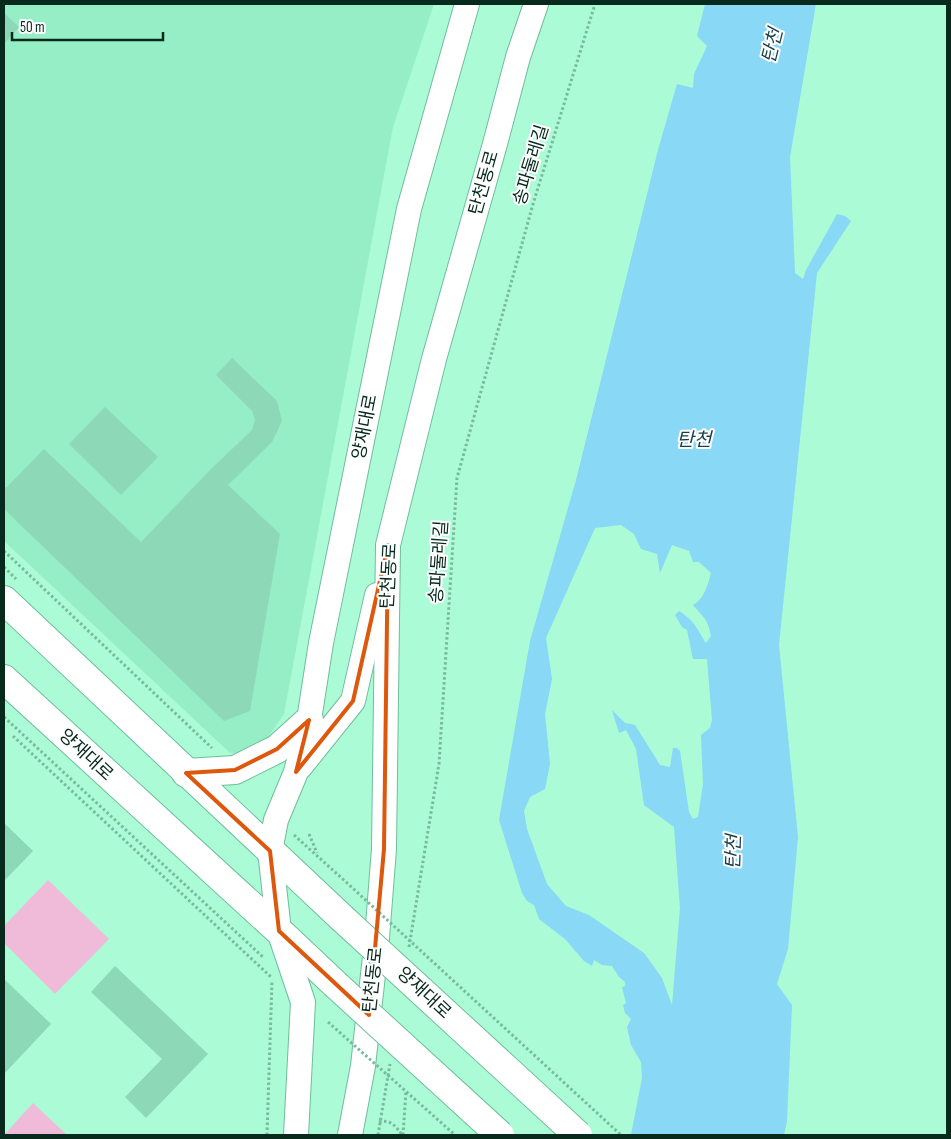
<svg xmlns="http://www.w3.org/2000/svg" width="951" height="1139" viewBox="0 0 951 1139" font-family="'Sofia Sans Condensed','Noto Sans KR',sans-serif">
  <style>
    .built { fill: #96eec7 }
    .green { fill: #f0bbd8 }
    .water { fill: #88d8f6; fill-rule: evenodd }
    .building { fill: #8dd8b6 }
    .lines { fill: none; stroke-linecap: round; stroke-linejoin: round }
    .minor-casing { stroke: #6fbe9b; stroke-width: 26 }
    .major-casing { stroke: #6fbe9b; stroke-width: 30 }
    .path { stroke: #78ba9c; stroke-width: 3; stroke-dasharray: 2.5 2.5; stroke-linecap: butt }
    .minor { stroke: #fff; stroke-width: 24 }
    .major { stroke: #fff; stroke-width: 28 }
    .major-bridge-casing { stroke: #6fbe9b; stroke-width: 30; stroke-linecap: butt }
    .path-bridge { stroke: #78ba9c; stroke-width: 3; stroke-dasharray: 2.5 2.5; stroke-linecap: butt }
    .major-bridge { stroke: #fff; stroke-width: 28 }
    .marked { fill: none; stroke: #dd570d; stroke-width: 4; stroke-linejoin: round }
    .labels { text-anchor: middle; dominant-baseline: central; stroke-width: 4; stroke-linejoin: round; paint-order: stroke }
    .street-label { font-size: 18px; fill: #072a1d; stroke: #fff }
    .water-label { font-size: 19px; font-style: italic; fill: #1a3e4b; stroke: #fff }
  </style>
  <rect width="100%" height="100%" fill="#abfbd6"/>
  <path class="built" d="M4 4H434L393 127 284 714 258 752 230 753 4 541Z"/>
  <g class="green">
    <path d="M48 880 109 939 55 994 4 943V926Z"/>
    <path d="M33 1103 67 1135H4Z"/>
  </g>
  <path class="water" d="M705 4H816L790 157 795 273 803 279 806 270 837 214 845 216 851 221 817 273 779 645 798 837 788 949 777 984 792 1005 787 1121 784 1135H631L642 1078 641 1062 631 1045 627 1027 631 1019 625 1013 623 1005 626 1003 622 987 625 986V982L619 977 612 966 602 965 594 960 592 966 584 961 565 939 539 919 534 905 527 901 522 893 499 820 530 641 576 480 658 150 677 84 693 88 694 74 707 46 697 36ZM621 525 634 534 641 549 657 554 660 573 672 545 689 551 693 562H699L711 573C708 585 704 599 693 605 704 618 708 619 711 636L706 643C697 629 695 621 679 611L675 615 682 627 687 630 693 659H707L712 720 710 728 701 735 703 784 698 817 693 819 689 812 680 751 677 748H673L670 767 660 765 635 725 625 723 612 710 619 733 626 730 636 749 644 805 674 827 680 908 672 1005 662 978 644 953 589 915 566 906 547 884 527 829 524 811 530 797 545 789 550 764 545 714 552 679 546 638 595 528Z"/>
  <g class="building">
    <path d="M4 13 19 27 4 44Z"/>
    <path d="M232 358 277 401 282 421 272 442 228 485 280 534 250 711 224 721 4 509V486L6 488 44 449 141 542 211 469 252 430 255 420 252 411 216 375Z"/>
    <path d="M105 407 158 457 121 495 69 444Z"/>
    <path d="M4 823 33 851 4 881Z"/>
    <path d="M115 966 208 1054 146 1118 125 1097 162 1059 91 992Z"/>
    <path d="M4 979 51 1024 4 1074Z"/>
  </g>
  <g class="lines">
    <g class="minor-casing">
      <g id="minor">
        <path d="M300 767 353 701 377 595"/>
        <path d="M296 1135 303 1002 279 931 270 851 276 820 296 772 309 720 321 643 409 209 467 4"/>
        <path d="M350 1135 363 1066 377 938 384 849 388 545 434 359 495 144 518 57 536 4"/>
      </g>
    </g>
    <g class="major-casing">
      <g id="major">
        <path d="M4 600 342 918"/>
        <path d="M4 679 279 931 335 984"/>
        <path d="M186 773 235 770 277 749 309 720"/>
      </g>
    </g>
    <g class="path">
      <path d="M4 551 212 748"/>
      <path d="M4 567 16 579"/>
      <path d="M4 717 264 958"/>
      <path d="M13 736 271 977"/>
      <path d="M309 834 317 853"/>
      <path d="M294 835 346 882"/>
      <path d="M409 947 439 764 457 478 533 204 595 4"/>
      <path d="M379 1122C390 1119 396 1126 402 1135"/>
      <path d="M267 1135 272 981"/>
      <path d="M378 1135 390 1064"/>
      <path d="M403 1135 406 1091"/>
    </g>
    <use href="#minor" class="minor"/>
    <use href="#major" class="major"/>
    <g class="major-bridge-casing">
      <g id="major-bridge">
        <path d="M342 918 578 1135"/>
        <path d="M335 984 500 1135"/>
      </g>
    </g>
    <g class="path-bridge">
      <path d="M346 882 621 1135"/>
      <path d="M328 1022 455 1135"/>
    </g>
    <use href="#major-bridge" class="major-bridge"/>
  </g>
  <path class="marked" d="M388 545 384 849 369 1015 279 931 270 851 186 773 235 770 277 749 309 720 296 772 353 701Z"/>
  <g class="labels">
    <g class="street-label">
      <text transform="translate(531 165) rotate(-73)">송파둘레길</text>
      <text transform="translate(484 183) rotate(-74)">탄천동로</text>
      <text transform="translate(365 427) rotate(-79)">양재대로</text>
      <text transform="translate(439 562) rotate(-86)">송파둘레길</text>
      <text transform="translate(389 576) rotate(-87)">탄천동로</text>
      <text transform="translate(86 755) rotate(43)">양재대로</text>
      <text transform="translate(373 980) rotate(-84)">탄천동로</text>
      <text transform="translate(424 993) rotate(43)">양재대로</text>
    </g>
    <g class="water-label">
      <text transform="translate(773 46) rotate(-76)">탄천</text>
      <text x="694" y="440">탄천</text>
      <text transform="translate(734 852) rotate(-88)">탄천</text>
    </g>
  </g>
  <rect width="951" height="1139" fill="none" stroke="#072a1d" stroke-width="10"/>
  <path d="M12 32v8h151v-8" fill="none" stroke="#072a1d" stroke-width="2.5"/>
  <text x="20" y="32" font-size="15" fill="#072a1d" stroke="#ffffff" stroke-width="4" paint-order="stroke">50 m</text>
</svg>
